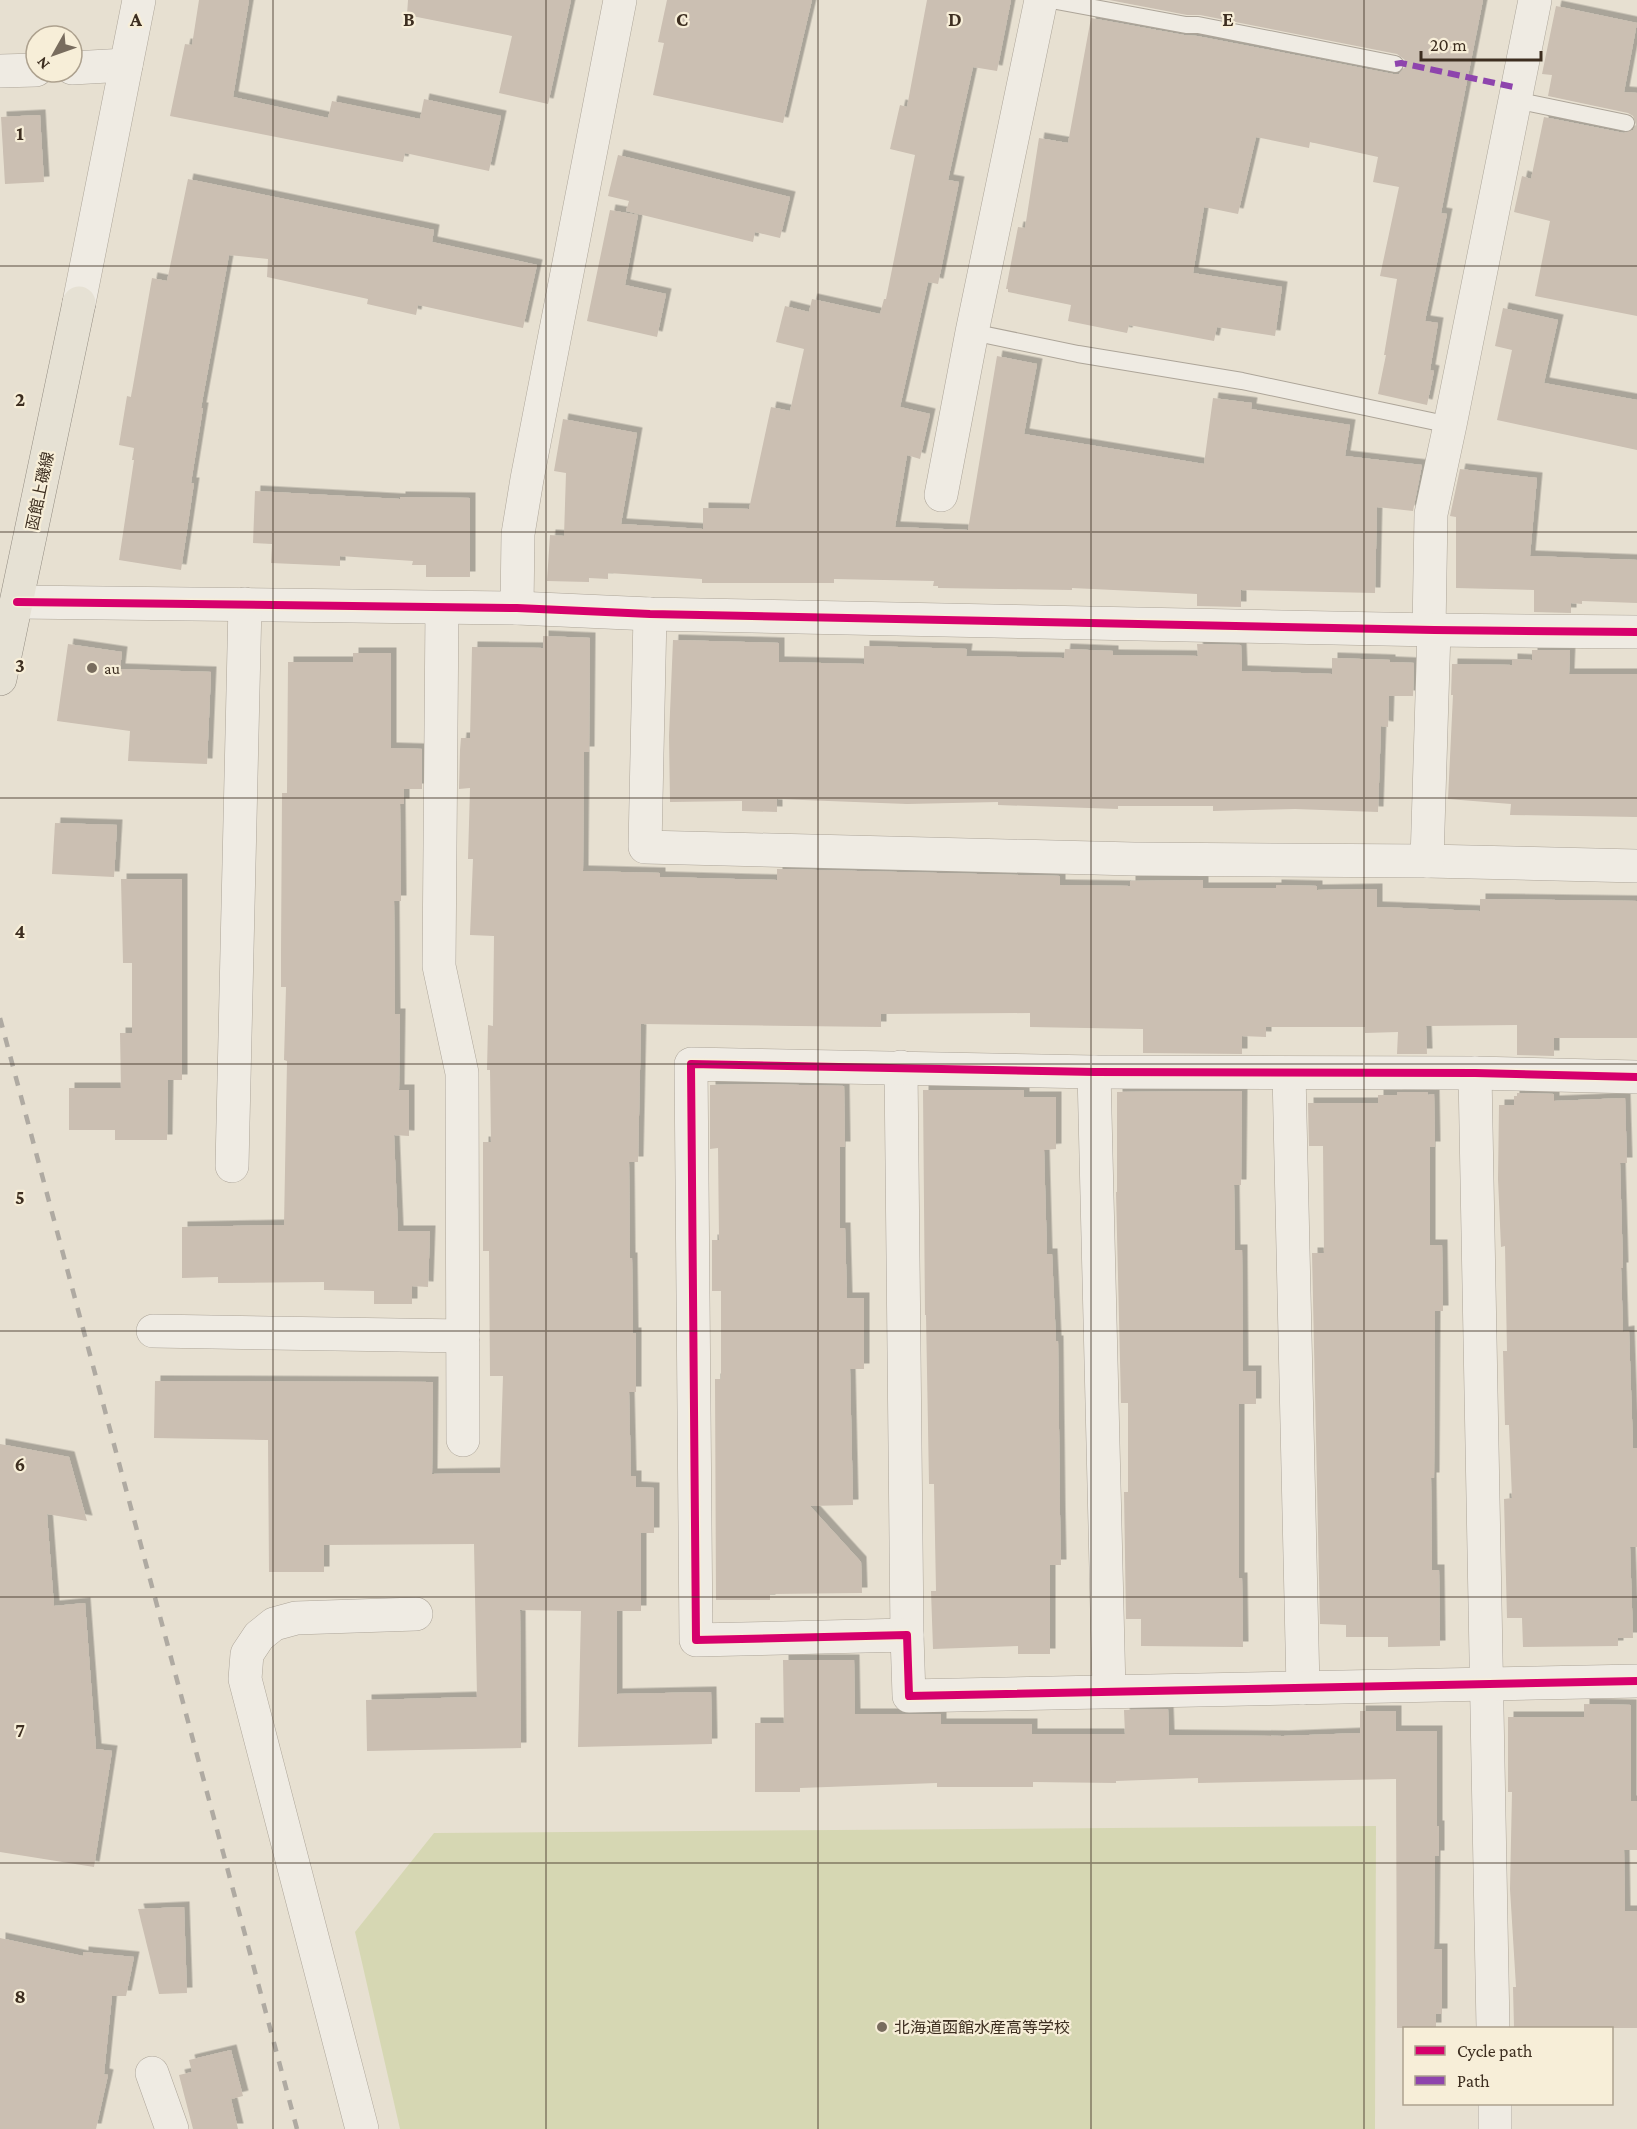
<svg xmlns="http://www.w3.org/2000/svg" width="1637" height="2129" viewBox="0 0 1637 2129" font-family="'Crimson Pro','Noto Sans JP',serif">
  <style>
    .green { fill: #d6d7b3 }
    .building { fill: #cbbfb2; filter: url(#shadow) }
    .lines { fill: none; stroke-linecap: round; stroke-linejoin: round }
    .service-casing { stroke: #ada599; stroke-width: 18 }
    .minor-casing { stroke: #ada599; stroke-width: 34 }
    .tertiary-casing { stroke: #ada599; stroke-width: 34 }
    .primary-casing { stroke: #928b80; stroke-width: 34 }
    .service { stroke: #efebe3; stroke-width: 16 }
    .minor { stroke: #efebe3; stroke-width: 33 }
    .tertiary { stroke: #efebe3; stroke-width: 33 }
    .primary { stroke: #e6e1d4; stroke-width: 33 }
    .rail { stroke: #afaaa2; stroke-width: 4.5; stroke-dasharray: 10 10; stroke-linecap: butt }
    .quiet { stroke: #8e44ad; stroke-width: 6; stroke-dasharray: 12 6; stroke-linecap: butt }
    .cycleway-casing { stroke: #f7eed8; stroke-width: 11 }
    .cycleway { stroke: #d6006c; stroke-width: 8 }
    .grid { fill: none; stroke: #3d2e20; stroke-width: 1.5; stroke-opacity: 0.55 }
    .poi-dot { fill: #786c5e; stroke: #f7eed8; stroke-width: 2 }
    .labels { text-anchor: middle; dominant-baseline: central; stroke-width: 4.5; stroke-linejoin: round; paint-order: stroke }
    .street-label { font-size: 16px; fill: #3d2e20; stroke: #f7eed8 }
    .poi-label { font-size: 16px; fill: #3d2e20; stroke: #f7eed8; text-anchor: start }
    .grid-label { font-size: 20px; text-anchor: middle; font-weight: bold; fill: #3d2e20; stroke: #f7eed8; stroke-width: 4.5; stroke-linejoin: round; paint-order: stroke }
  </style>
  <defs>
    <filter id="shadow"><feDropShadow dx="5.5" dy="-5.5" stdDeviation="0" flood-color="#0004"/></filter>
  </defs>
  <rect width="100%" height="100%" fill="#e7e0d1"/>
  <path class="green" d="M1376 1826 1375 2129H400L355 1932 434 1833Z"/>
  <g class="building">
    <path d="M199 0H249L233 97 328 118 332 101 420 119 424 99 501 116 489 171 405 153 403 162 170 116 185 44 192 45Z"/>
    <path d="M408 0H571L548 104 499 93 512 36 407 15Z"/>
    <path d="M667 0H812L783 123 653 95 664 43 658 42Z"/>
    <path d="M927 0H1011L997 71 973 67 948 180 959 182 938 284 928 282 900 407 930 414 920 459 907 455 895 527 968 530 997 356 1037 364 1024 434 1204 464 1213 398 1252 403 1251 409 1350 425 1345 456 1422 465 1413 511 1377 507 1375 593 1241 590V607L1197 606V594L1072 588V590L938 588V586H933L934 581 834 579V583H702V579L608 573V579L589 578V582L547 581 550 535 564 536 566 473 554 471 563 419 637 433 621 524 703 529V508L749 509 771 407 790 411 804 349 776 342 785 306 809 312 812 299 880 314 884 299H886L915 155 890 149 900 105 907 107Z"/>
    <path d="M1109 0H1483L1441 213 1447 214 1425 321 1438 323 1430 370 1434 371 1427 405 1378 394 1386 355H1384L1397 279 1380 276 1399 187 1373 182 1378 157 1310 142 1309 148 1256 137 1238 214 1204 207 1193 273 1282 287 1275 336 1217 327 1214 341 1129 325 1127 333 1068 321 1071 305 1008 292V289H1006L1018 227 1025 228 1039 138 1068 143 1091 18 1184 35 1197 36 1393 74H1399L1405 67V60L1397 54 1200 15H1187Z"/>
    <path d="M1556 6 1637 23 1624 92 1637 93V316L1535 296 1550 221 1514 212 1522 176 1531 179 1544 117 1624 133 1633 130 1636 125 1633 116 1628 113 1548 96 1552 75 1542 74Z"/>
    <path d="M40 115 44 182 5 184 1 117Z"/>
    <path d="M618 155 790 197 780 238 755 232 753 242 626 211 629 201 608 196Z"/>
    <path d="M188 179 434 230 432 242 537 265 523 328 418 305 416 315 367 304 368 299 267 277 268 259 229 255 201 408H203L191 483H194L181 570 119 560 134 460H132L134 448 119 445 127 396 131 397 152 278 167 281Z"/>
    <path d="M610 210 638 215 625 285 666 294 657 337 587 321Z"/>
    <path d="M1503 308 1558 320 1544 383 1637 400V450L1497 420 1512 350 1495 346Z"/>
    <path d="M1460 469 1537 478 1530 556 1637 560V603L1582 601V604L1571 603V613L1534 612V590L1456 588V517L1450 516Z"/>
    <path d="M255 491 400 499V497L470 498V577H426V565H412L413 561 340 556V566L271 563 272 544 253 543Z"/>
    <path d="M543 636 590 638 589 752H584L583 871 660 873V877L777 880V869L1060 876V885L1130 886V881L1203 880V888H1276V885L1317 886V890L1377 889V907L1480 911V899L1637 901V1038H1554V1056L1517 1055V1025L1426 1026 1427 1054H1397L1398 1032 1365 1033V1027H1266V1037L1242 1036V1054L1143 1053V1029L1030 1027V1013L881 1014V1027L641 1024 638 1162H629L630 1258H632L633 1333H636V1392H629L631 1476H636V1487L654 1488V1533H641V1611H617V1694L711 1692 712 1744 578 1747 581 1611 520 1610 521 1748 367 1751 366 1700 477 1697 474 1544 324 1545V1572H269L268 1440 154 1438 155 1381 433 1382 432 1474 500 1473 503 1376H490L489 1251H483V1142H491L490 1070H487L488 1025 493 1026 494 936 470 935 473 859H468L470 788 459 789 460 750 461 738H470L472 647 543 648Z"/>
    <path d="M673 640 779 643V662L864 664V646L967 649 966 656 1064 658 1065 649 1113 651V655L1198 656 1197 644 1241 645 1242 671 1332 674V658L1390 660V662L1414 663 1413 696H1389L1388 727 1381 726 1378 812 1295 809 1213 811V806H1118V809L998 805V802L907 804 777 799V812L742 811V801L670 802 669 736Z"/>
    <path d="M68 644 122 652 120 669 211 672 207 764 128 761 130 731 57 721Z"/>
    <path d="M1532 650H1570L1569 674H1637V817L1510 815 1511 804 1448 799 1453 695H1451L1452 664 1512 665V659L1532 660Z"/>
    <path d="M353 653H391V748L422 749V789H404V804H400L401 901H394L395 1014H400L399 1090H409V1136L394 1135 398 1231H430L428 1287 412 1286V1304H374V1291L324 1290V1282L218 1283V1277L182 1278V1227L284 1225 287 1061 284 1060 286 987H281V954L282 793H287L288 662H353Z"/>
    <path d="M55 823 117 825 114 877 52 874Z"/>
    <path d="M121 879H182V1080H168L167 1140H115V1130H69V1088H121L120 1033H132V963H123Z"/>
    <path d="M754 1084 844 1086 845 1147H840V1228H845L847 1298H864V1369H850L853 1505 810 1506 861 1562 862 1593 770 1594V1600H716L715 1379H721V1291H712V1240H719L718 1148 710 1149V1085Z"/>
    <path d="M923 1090H1024V1097H1056V1149L1044 1150 1047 1254H1052L1056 1341H1058L1060 1515 1061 1565H1050V1654H1018V1646L933 1649 931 1591H936L934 1484H929L926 1315H925Z"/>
    <path d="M1242 1091 1241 1185H1234L1235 1250H1242L1243 1371H1256V1404H1239V1578H1242L1243 1647 1141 1646V1619H1126L1124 1492H1128V1403H1121L1116 1192H1117V1092Z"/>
    <path d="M1397 1092H1428V1095L1434 1094 1435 1147H1430V1245H1442L1443 1311H1435L1434 1478H1431L1432 1570H1439L1440 1646 1388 1647V1637H1346V1625L1320 1624 1312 1253H1324L1323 1146H1309L1308 1103H1378V1095H1397Z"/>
    <path d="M1517 1093 1554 1094V1101L1625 1098 1627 1163H1620L1623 1268H1621L1623 1332 1629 1331 1633 1448H1637V1547H1630L1633 1638H1618V1646L1523 1647 1522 1618H1507L1504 1499 1512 1498 1509 1425H1505L1503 1351H1507L1505 1246 1501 1247 1498 1179 1499 1105H1514V1096H1517Z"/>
    <path d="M0 1444 69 1457 87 1521 47 1514 54 1606 85 1603 96 1749 112 1751 94 1867 0 1852Z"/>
    <path d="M783 1660H854L855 1714H941V1724H1032V1734H1125L1124 1710 1168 1709 1169 1735 1283 1736 1360 1733V1711H1396V1731H1437V1826H1439V1856H1435L1434 1949H1442V2014H1436V2028H1397L1396 1779 1198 1783V1778L1116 1781V1783L1033 1782V1787H937V1783L800 1788V1792H755V1723H784Z"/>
    <path d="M1584 1704 1631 1705V1801H1637V1850H1624L1625 1911H1637V2028H1514L1513 1987H1516L1510 1889 1512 1792H1508V1717H1584Z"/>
    <path d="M184 1907 187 1993 159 1994 138 1909Z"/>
    <path d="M0 1938 83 1956V1952L134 1957 126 1996H112L104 2074 108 2075 96 2129H0Z"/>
    <path d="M231 2050 243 2096 231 2099 238 2129H193L179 2075 192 2072 189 2060Z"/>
  </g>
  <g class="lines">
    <g class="service-casing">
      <g id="service">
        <path d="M1051 0 1186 25H1198L1395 64"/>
        <path d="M1515 100 1626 123"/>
        <path d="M972 332 1078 354 1242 381 1450 425"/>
      </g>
    </g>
    <g class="minor-casing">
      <g id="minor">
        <path d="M72 68 126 65"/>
        <path d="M0 71 36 70"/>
        <path d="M941 495 972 332 1041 0"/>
        <path d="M17 602 517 608 650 614 1434 630 1637 632"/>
        <path d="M442 608 439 966 462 1073 463 1440"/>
        <path d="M517 608 518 534 527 479 620 0"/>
        <path d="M650 614 645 847 1134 859 1427 861 1637 866"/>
        <path d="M1429 630 1431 514 1450 425 1535 0"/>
        <path d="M1427 861 1434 630"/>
        <path d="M901 1067 907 1635"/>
        <path d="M1094 1072 1109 1691"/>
        <path d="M1289 1073 1303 1688"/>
        <path d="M1475 1073 1493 2028"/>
        <path d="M1637 1077 1475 1073 1094 1072 691 1064 696 1640 907 1635 909 1696 1637 1681"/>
        <path d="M232 1166 245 604"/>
        <path d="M153 1331 463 1336"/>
        <path d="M152 2073 172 2129"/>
        <path d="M1495 2104V2129"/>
        <path d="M362 2129 245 1679 247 1654 259 1636 274 1624 296 1618 416 1614"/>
      </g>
    </g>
    <g class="tertiary-casing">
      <path id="tertiary" d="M79 303 139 0"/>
    </g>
    <g class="primary-casing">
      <path id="primary" d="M0 679 79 303"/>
    </g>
    <use href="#service" class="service"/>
    <use href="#minor" class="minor"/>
    <use href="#tertiary" class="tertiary"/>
    <use href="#primary" class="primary"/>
    <path class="rail" d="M0 1018 297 2129"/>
    <path class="quiet" d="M1395 64 1401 63 1518 88"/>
    <g class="cycleway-casing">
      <g id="cycleway">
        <path d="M17 602 517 608 650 614 1434 630 1637 632"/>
        <path d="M1637 1077 1475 1073 1094 1072 691 1064 696 1640 907 1635 909 1696 1637 1681"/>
      </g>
    </g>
    <use href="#cycleway" class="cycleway"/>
  </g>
  <path class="grid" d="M273 0V2129M546 0V2129M818 0V2129M1091 0V2129M1364 0V2129M0 266H1637M0 532H1637M0 798H1637M0 1064H1637M0 1331H1637M0 1597H1637M0 1863H1637"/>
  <g class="poi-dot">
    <circle cx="92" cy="668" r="6"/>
    <circle cx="882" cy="2027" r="6"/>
  </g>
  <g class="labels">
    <g class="street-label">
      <text transform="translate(40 491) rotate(-78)">函館上磯線</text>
    </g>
    <g class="poi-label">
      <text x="104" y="668">au</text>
      <text x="894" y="2027">北海道函館水産高等学校</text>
    </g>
  </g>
  <g class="grid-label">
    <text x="136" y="26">A</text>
    <text x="409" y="26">B</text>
    <text x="682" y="26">C</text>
    <text x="955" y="26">D</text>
    <text x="1228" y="26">E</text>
    <text x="20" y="140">1</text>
    <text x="20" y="406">2</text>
    <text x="20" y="672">3</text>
    <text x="20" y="938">4</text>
    <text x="20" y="1204">5</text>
    <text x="20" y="1471">6</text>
    <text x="20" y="1737">7</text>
    <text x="20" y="2003">8</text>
  </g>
  <rect x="1403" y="2027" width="210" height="78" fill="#f7eed8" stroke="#ada18e" stroke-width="1.5"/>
  <rect x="1415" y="2046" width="30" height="9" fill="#d6006c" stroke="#ada18e" stroke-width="1.5"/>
  <text x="1457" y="2057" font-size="18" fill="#3d2e20">Cycle path</text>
  <rect x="1415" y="2076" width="30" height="9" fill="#8e44ad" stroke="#ada18e" stroke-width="1.5"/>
  <text x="1457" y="2087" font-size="18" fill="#3d2e20">Path</text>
  <g transform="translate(54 54) rotate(230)"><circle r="28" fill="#f7eed8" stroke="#ada18e" stroke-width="1.5"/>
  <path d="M0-4.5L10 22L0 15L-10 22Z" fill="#786c5e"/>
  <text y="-9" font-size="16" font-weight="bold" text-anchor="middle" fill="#3d2e20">N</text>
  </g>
  <path d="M1421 51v9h120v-9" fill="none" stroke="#3d2e20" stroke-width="3"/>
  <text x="1430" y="51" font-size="18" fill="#3d2e20" stroke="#f7eed8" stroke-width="4.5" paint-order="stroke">20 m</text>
</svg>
